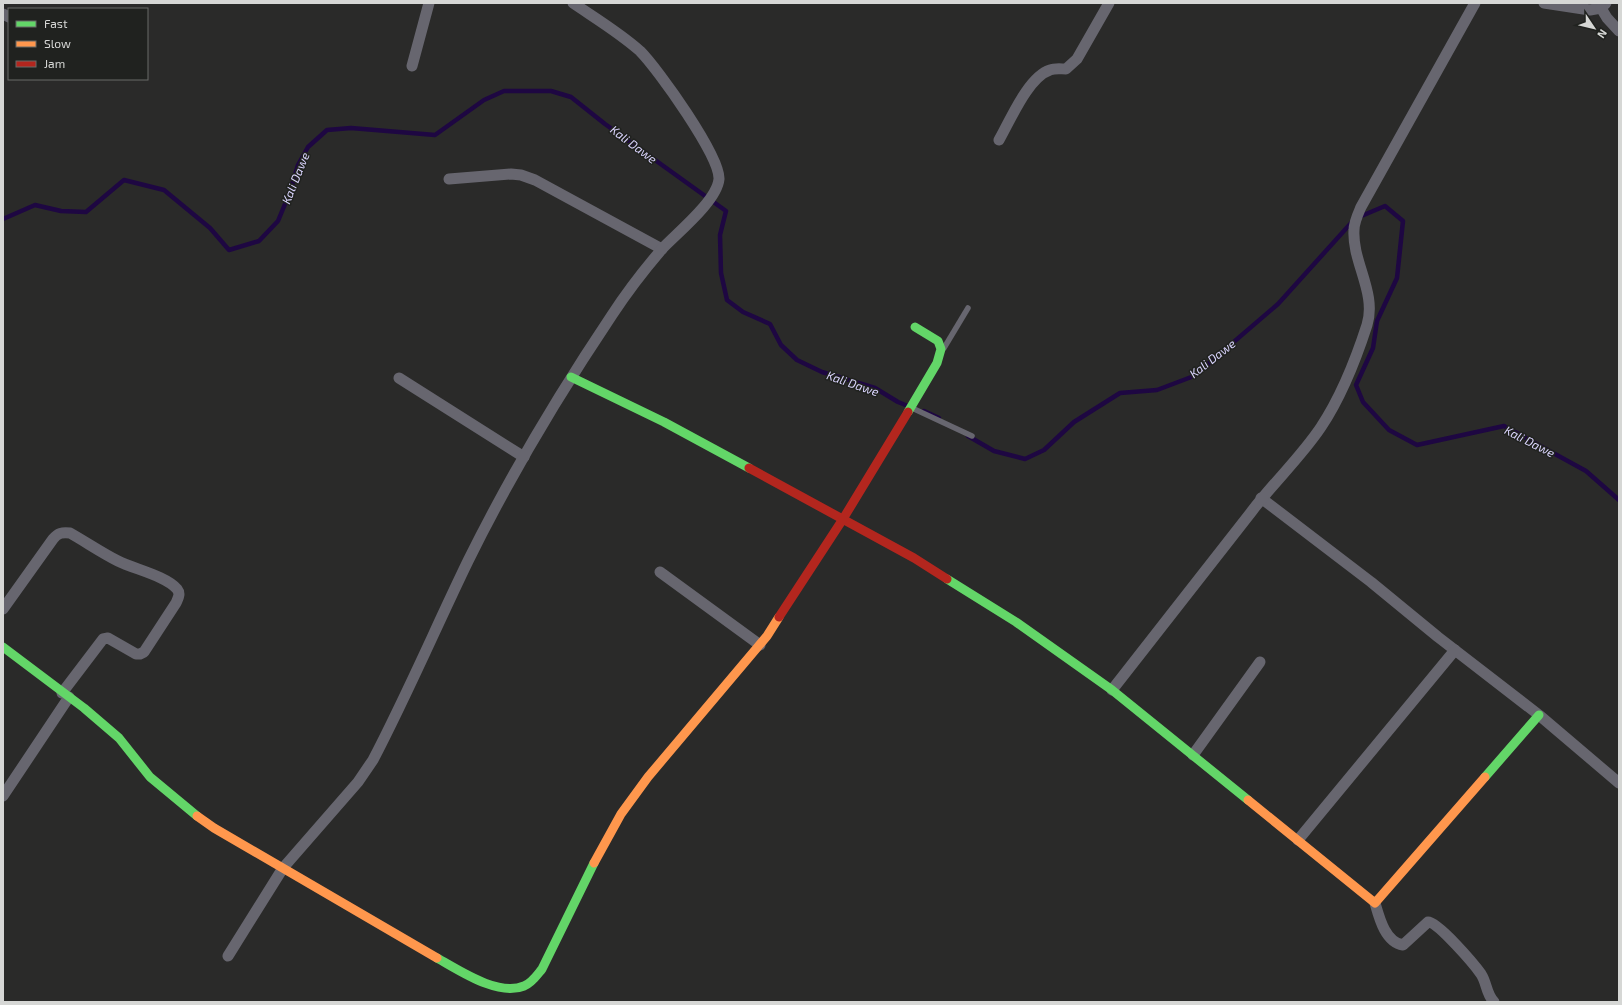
<svg xmlns="http://www.w3.org/2000/svg" width="1622" height="1005" viewBox="0 0 1622 1005" font-family="'Exo 2',sans-serif">
  <style>
    .lines { fill: none; stroke-linecap: round; stroke-linejoin: round }
    .stream { stroke: #1e0742; stroke-width: 4.5 }
    .lane { stroke: #67666f; stroke-width: 5.5 }
    .street { stroke: #67666f; stroke-width: 11 }
    .fast { stroke: #63d668; stroke-width: 9 }
    .slow { stroke: #ff974d; stroke-width: 9 }
    .jam { stroke: #b3261e; stroke-width: 9 }
    .labels { text-anchor: middle; dominant-baseline: central; stroke-width: 3; stroke-linejoin: round; paint-order: stroke }
    .water-label { font-size: 12px; font-style: italic; fill: #dbd5fe; stroke: #20221f }
  </style>
  <rect width="100%" height="100%" fill="#2a2a29"/>
  <g class="lines">
    <g class="stream">
      <path d="M1359 217 1385 206 1403 221 1397 278 1377 321 1373 348 1356 385 1363 402 1389 430 1417 445 1504 426 1586 471 1619 500"/>
      <path d="M3 219 35 205 61 211 86 212 124 180 164 190 210 228 229 250 259 241 278 221 290 192 298 165 308 147 327 130 351 128 435 135 484 100 504 91H551L571 97 605 124 726 211 720 235 721 273 727 300 743 312 770 324 781 345 797 360 822 372 875 388 898 402 908 406"/>
      <path d="M924 411 939 418"/>
      <path d="M968 436 994 451 1025 459 1044 450 1074 422 1120 393 1157 390 1194 376 1278 304 1352 222"/>
    </g>
    <g class="lane">
      <path d="M944 348 968 308"/>
      <path d="M912 408 972 436"/>
    </g>
    <g class="street">
      <path d="M1544 3 1590 10 1601 8 1606 3"/>
      <path d="M1601 8 1607 18 1619 31"/>
      <path d="M3 14 9 17"/>
      <path d="M412 66 429 3"/>
      <path d="M999 140C1010 121 1028 77 1050 70 1055 68 1061 69 1066 69L1077 59 1109 3"/>
      <path d="M449 179 511 174 521 175 535 180 662 249"/>
      <path d="M399 378 524 457"/>
      <path d="M1261 498 1371 582 1438 637 1539 715 1619 783"/>
      <path d="M660 572 760 645"/>
      <path d="M3 609 53 539C58 533 62 532 70 533 86 542 102 553 118 561 134 569 166 576 177 589 181 594 178 598 176 603L144 652 140 654H136L108 638 103 639 62 693"/>
      <path d="M1112 690C1159 630 1205 571 1252 511 1274 482 1301 457 1321 427 1341 397 1356 359 1367 325 1377 293 1352 262 1354 230 1354 222 1358 214 1361 207L1475 3"/>
      <path d="M1193 755 1260 662"/>
      <path d="M3 796 69 697"/>
      <path d="M1298 840 1455 650"/>
      <path d="M1375 903C1379 917 1385 942 1403 945L1428 922C1438 922 1474 964 1481 974 1487 983 1486 994 1494 1002"/>
      <path d="M228 956 283 868 358 782 373 760C407 695 436 627 468 561 510 476 559 394 612 315 627 292 644 270 662 249 677 233 717 201 719 179 720 156 658 69 640 51 620 33 595 18 573 3"/>
    </g>
    <g class="fast">
      <path d="M571 377 664 422 749 468"/>
      <path d="M908 412 937 363 941 349 938 341 915 327"/>
      <path d="M947 579 1016 622 1112 690 1248 800"/>
      <path d="M3 647 84 708 119 738 150 777 197 816"/>
      <path d="M1485 777 1539 715"/>
      <path d="M437 958C459 970 498 997 524 986 532 983 537 975 542 969L594 863"/>
    </g>
    <g class="slow">
      <path d="M1248 800 1375 903 1485 777"/>
      <path d="M197 816 214 828 437 958"/>
      <path d="M594 863 621 814 648 777 767 636 779 617"/>
    </g>
    <g class="jam">
      <path d="M749 468 914 558 947 579"/>
      <path d="M779 617 843 519 908 412"/>
    </g>
  </g>
  <g class="labels">
    <g class="water-label">
      <text transform="translate(634 144) rotate(37)">Kali Dawe</text>
      <text transform="translate(295 178) rotate(-68)">Kali Dawe</text>
      <text transform="translate(1212 358) rotate(-38)">Kali Dawe</text>
      <text transform="translate(853 383) rotate(19)">Kali Dawe</text>
      <text transform="translate(1530 441) rotate(27)">Kali Dawe</text>
    </g>
  </g>
  <rect width="1622" height="1005" fill="none" stroke="#d6d7d5" stroke-width="8"/>
  <rect x="8" y="8" width="140" height="72" fill="#20221f" stroke="#696a68"/>
  <rect x="16" y="21" width="20" height="6" fill="#63d668" stroke="#696a68"/>
  <text x="44" y="28" font-size="12" fill="#d6d7d5">Fast</text>
  <rect x="16" y="41" width="20" height="6" fill="#ff974d" stroke="#696a68"/>
  <text x="44" y="48" font-size="12" fill="#d6d7d5">Slow</text>
  <rect x="16" y="61" width="20" height="6" fill="#b3261e" stroke="#696a68"/>
  <text x="44" y="68" font-size="12" fill="#d6d7d5">Jam</text>
  <g transform="translate(1594 28) rotate(125)" stroke="#20221f" stroke-width="3" paint-order="stroke">
  <path d="M0-3L7 15L0 10L-7 15Z" fill="#d6d7d5"/>
  <text y="-6" font-size="11" font-weight="bold" text-anchor="middle" fill="#d6d7d5">N</text>
  </g>
</svg>
